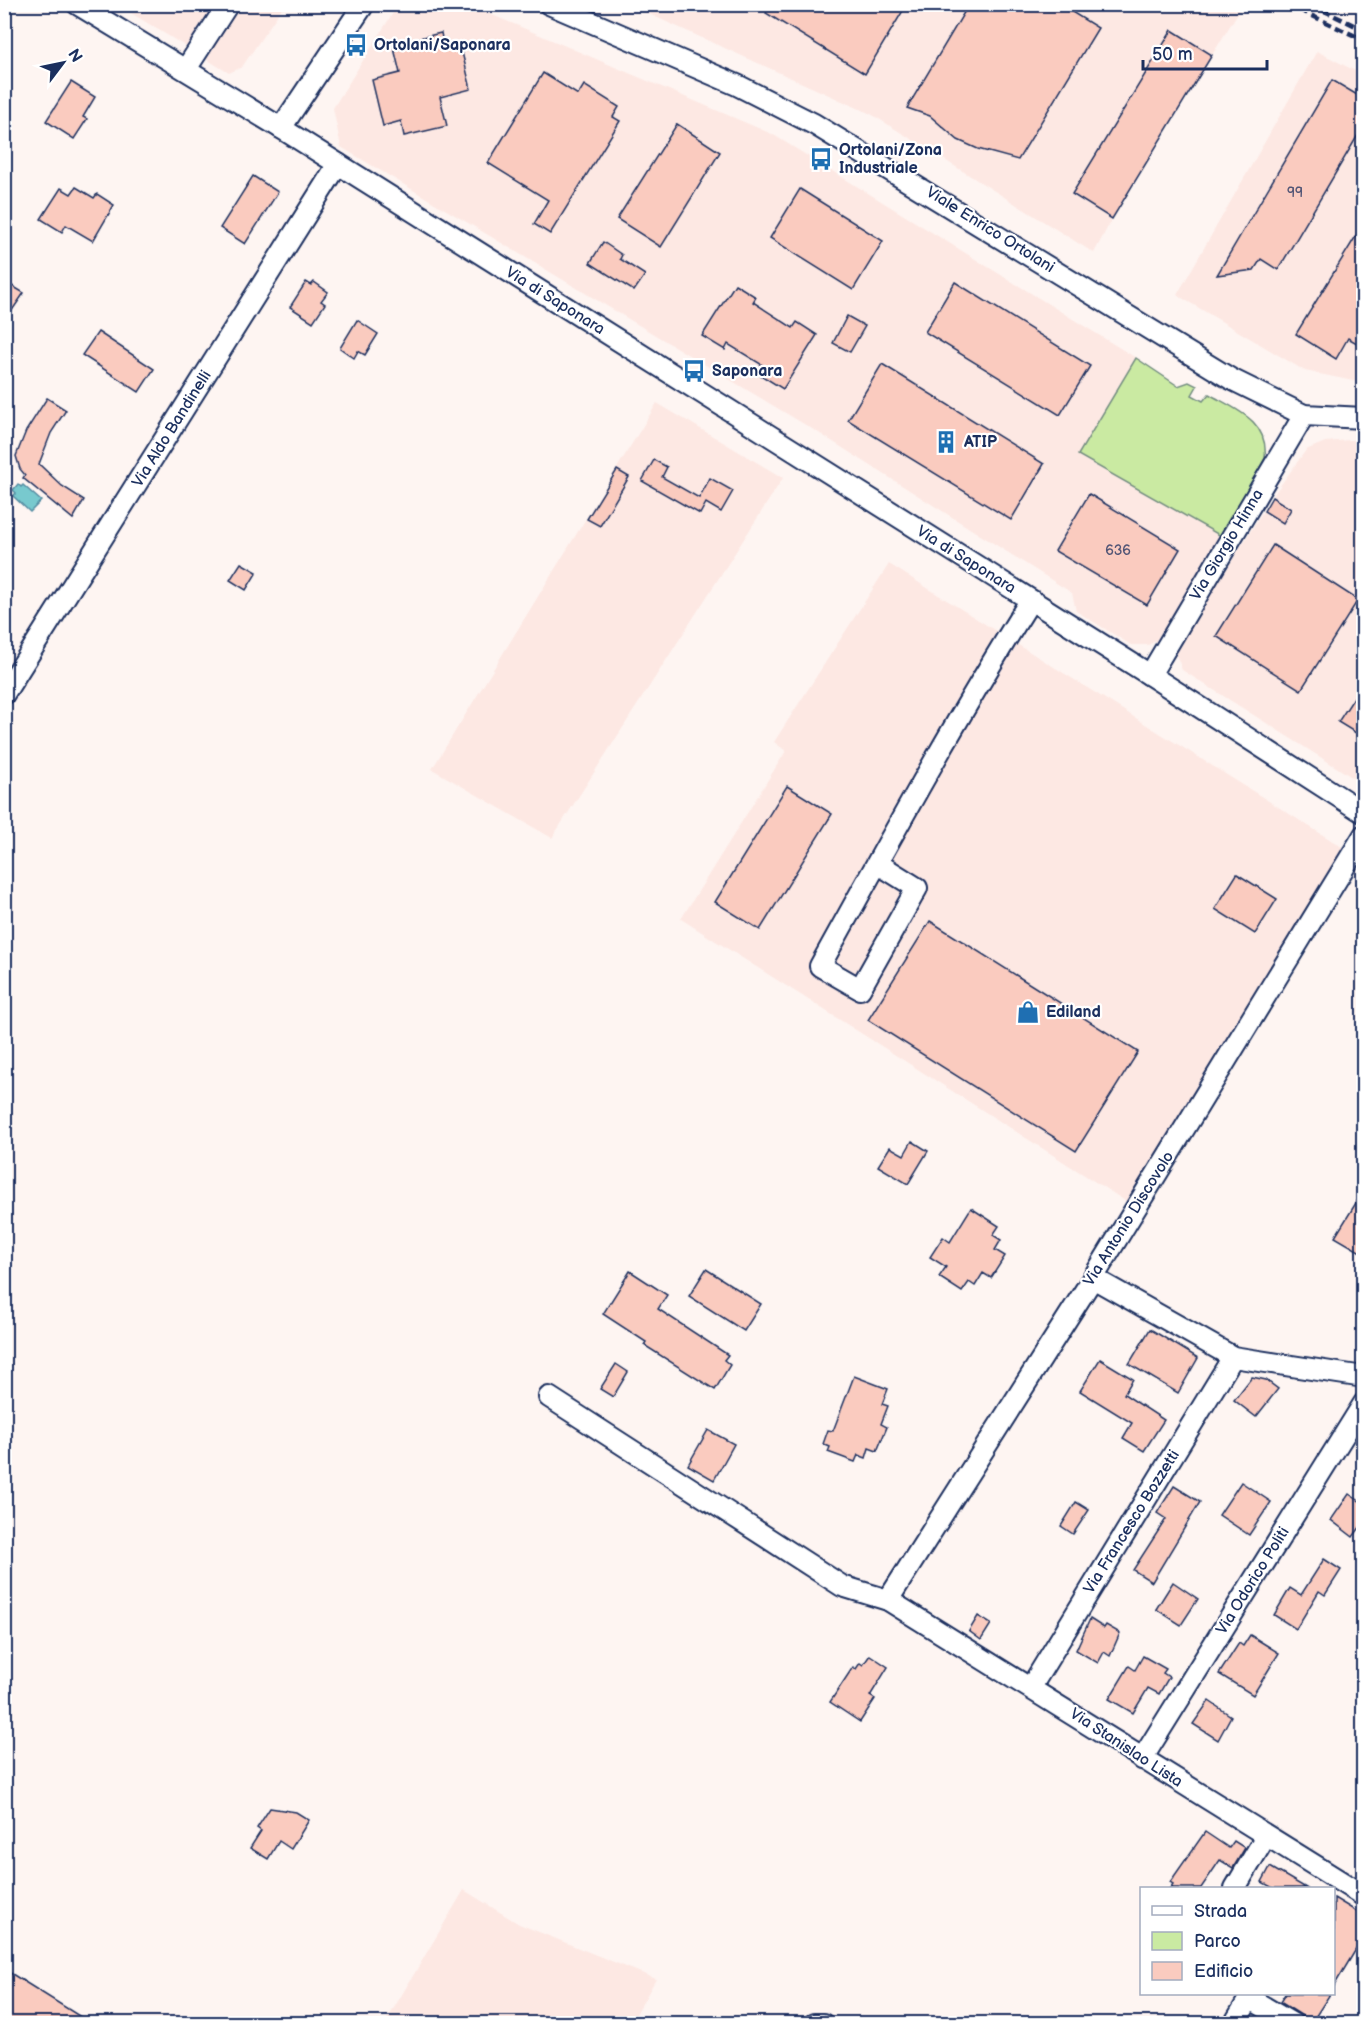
<svg xmlns="http://www.w3.org/2000/svg" width="1368" height="2028" viewBox="0 0 1368 2028" font-family="'Balsamiq Sans',sans-serif">
  <style>
    .built { fill: #fde8e3 }
    .green { fill: #caeaa2; stroke: #728c80; stroke-width: 1.5 }
    .water { fill: #78c9ce; stroke: #538ba1; stroke-width: 1.5 }
    .building { fill: #facbbf; stroke: #1b2f5e; stroke-width: 1.5 }
    .lines { fill: none; stroke-linecap: round; stroke-linejoin: round }
    .minor-casing { stroke: #1b2f5e; stroke-width: 24 }
    .minor { stroke: #fff; stroke-width: 20 }
    .rail { stroke: #1b2f5e; stroke-width: 4.5; stroke-dasharray: 9 4.5; stroke-linecap: butt }
    .labels { text-anchor: middle; dominant-baseline: central; stroke-width: 4.5; stroke-linejoin: round; paint-order: stroke }
    .number-label { font-size: 14px; fill: #535676 }
    .poi-label { font-size: 16px; font-weight: bold; fill: #1b2f5e; stroke: #fff; text-anchor: start }
    .street-label { font-size: 16px; fill: #1b2f5e; stroke: #fff }
  </style>
  <rect width="100%" height="100%" fill="#fef5f2"/>
  <filter id="ink" filterUnits="userSpaceOnUse"><feTurbulence type="fractalNoise" baseFrequency=".0167" numOctaves="2"/><feDisplacementMap in="SourceGraphic" scale="12" xChannelSelector="R" yChannelSelector="G"/><feConvolveMatrix kernelMatrix="1 2 1 2 8 2 1 2 1" color-interpolation-filters="sRGB"/></filter>
  <g filter="url(#ink)">
    <g class="built">
      <path d="M1224 4 1239 11 1112 219 1094 253 871 114 629 5Z"/>
      <path d="M118 5H284L242 67 229 73Z"/>
      <path d="M398 5H469L772 134 1136 358 1078 455 1221 536 1156 641 1148 645H1131L1076 611 1072 593 819 433 341 147 333 108Z"/>
      <path d="M1317 51 1363 75V383L1305 371 1177 295Z"/>
      <path d="M657 403 783 478 552 838 432 769Z"/>
      <path d="M1350 440 1363 441V784L1182 670 1175 651 1272 497 1306 450 1325 442Z"/>
      <path d="M889 564 1347 850 1130 1204 681 919 786 751 774 742Z"/>
      <path d="M464 1890 519 1924 656 1979 631 2023H385Z"/>
    </g>
    <path class="green" d="M1136 358 1178 386 1189 382 1197 386 1192 395 1203 401 1209 394C1237 410 1269 421 1265 458L1221 536 1078 455Z"/>
    <path class="water" d="M18 484 21 487 23 485 41 501 30 512 13 496 16 493 13 490Z"/>
    <g class="building">
      <path d="M771 4H907L865 74 766 13Z"/>
      <path d="M969 4H1059L1098 28 1018 160 978 149 958 140 930 116 907 108Z"/>
      <path d="M1172 30 1212 55 1112 219 1072 194Z"/>
      <path d="M441 33 444 48 460 44 471 89 440 97 447 126 404 136 401 121 383 126 372 80 400 73 393 44Z"/>
      <path d="M543 73 578 95 584 85 619 107 613 117 620 121 550 234 534 224 548 200 488 163Z"/>
      <path d="M1332 80 1364 99V125L1278 270 1261 259 1254 270 1217 275Z"/>
      <path d="M71 82 95 97 83 117 87 119 74 139 46 121Z"/>
      <path d="M677 124 720 152 661 247 617 219Z"/>
      <path d="M253 176 278 192 245 244 220 228Z"/>
      <path d="M76 187 94 198 97 194 114 205 93 241 66 225 62 232 41 219 61 188 71 194Z"/>
      <path d="M800 189 883 241 853 290 770 238Z"/>
      <path d="M1364 223V347L1348 338 1336 359 1296 334Z"/>
      <path d="M603 242 622 255 620 259 645 275 634 291 590 263Z"/>
      <path d="M4 281 24 293 4 322Z"/>
      <path d="M306 282 311 285 314 282 328 292 321 301 325 304 313 322 290 307Z"/>
      <path d="M955 282 1090 366 1060 415 925 332Z"/>
      <path d="M735 284 756 297 753 302 793 328 797 322 817 335 783 389 759 374 764 366 728 344 725 350 702 336Z"/>
      <path d="M847 316 865 326 850 352 833 343Z"/>
      <path d="M357 320 378 334 365 355 358 351 354 358 340 348Z"/>
      <path d="M98 332 154 369 139 392 82 355Z"/>
      <path d="M882 364 1044 464 1011 520 848 420Z"/>
      <path d="M47 398 66 410 51 433 39 464 62 486 84 500 73 519 23 478 25 475 20 469 16 456 26 431Z"/>
      <path d="M654 460 667 467 662 477 699 498 710 478 733 491 721 512 706 503 700 514 642 481Z"/>
      <path d="M617 470 629 477 600 526 587 519Z"/>
      <path d="M1089 494 1180 549 1147 605 1055 551Z"/>
      <path d="M1272 497 1291 509 1283 523 1264 511Z"/>
      <path d="M1273 545 1358 600 1301 690 1216 636Z"/>
      <path d="M241 563 257 572 246 590 230 580Z"/>
      <path d="M1364 682V738L1338 722Z"/>
      <path d="M787 786 832 814 760 930 715 902Z"/>
      <path d="M1237 874 1277 899 1255 934 1215 909Z"/>
      <path d="M930 921 1138 1052 1076 1151 868 1020Z"/>
      <path d="M912 1141 928 1151 908 1184 878 1166 890 1147 904 1155Z"/>
      <path d="M1364 1190V1254L1335 1237Z"/>
      <path d="M971 1208 999 1226 993 1235 1001 1240 995 1250 1005 1256 991 1278 983 1273 975 1286 969 1282 962 1292 939 1277 946 1267 930 1257 943 1237 950 1242Z"/>
      <path d="M706 1269 761 1304 744 1331 689 1296Z"/>
      <path d="M630 1271 667 1295 658 1309 728 1355 724 1360 730 1365 715 1390 644 1345 646 1342 603 1314Z"/>
      <path d="M1150 1329 1198 1358 1178 1393 1129 1364Z"/>
      <path d="M1100 1359 1133 1379 1124 1394 1164 1420 1144 1451 1123 1438 1132 1423 1080 1391Z"/>
      <path d="M616 1364 628 1372 613 1397 600 1389Z"/>
      <path d="M854 1376 888 1389 882 1404 888 1406 881 1424 887 1427 877 1451 869 1448 866 1458 858 1455 855 1462 828 1452 830 1447 823 1444 828 1430 833 1431Z"/>
      <path d="M1252 1377 1266 1380 1278 1389 1256 1417 1234 1400Z"/>
      <path d="M708 1430 734 1444 714 1480 688 1465Z"/>
      <path d="M1241 1482 1271 1502 1249 1535 1219 1515Z"/>
      <path d="M1174 1486 1200 1502 1152 1582 1133 1570 1166 1519 1157 1513Z"/>
      <path d="M1349 1494 1364 1504V1522L1353 1537 1331 1520Z"/>
      <path d="M1076 1502 1089 1510 1073 1534 1061 1526Z"/>
      <path d="M1324 1559 1341 1570 1325 1595 1319 1591 1296 1629 1274 1615 1290 1588 1301 1595Z"/>
      <path d="M1173 1582 1198 1599 1181 1625 1156 1609Z"/>
      <path d="M978 1616 991 1624 981 1640 969 1631Z"/>
      <path d="M1090 1619 1104 1628 1106 1625 1120 1633 1110 1656 1104 1652 1098 1663 1076 1650Z"/>
      <path d="M1250 1635 1279 1653 1253 1695 1219 1674 1239 1643 1243 1646Z"/>
      <path d="M870 1655 888 1667 870 1696 875 1699 860 1722 830 1702 853 1667 856 1669 860 1663 863 1665Z"/>
      <path d="M1143 1656 1166 1669 1163 1673 1169 1677 1159 1694 1148 1688 1133 1713 1109 1699 1129 1666 1135 1670Z"/>
      <path d="M1209 1701 1231 1716 1218 1740 1193 1724Z"/>
      <path d="M270 1808 296 1812 309 1820 291 1849 279 1841 268 1859 250 1848 261 1831 257 1828Z"/>
      <path d="M1205 1832 1229 1848 1234 1841 1245 1848 1233 1868 1220 1860 1201 1888H1170L1173 1884 1170 1882Z"/>
      <path d="M1270 1867 1306 1888H1273L1262 1882Z"/>
      <path d="M1334 1898 1364 1916V1936L1334 1986Z"/>
      <path d="M4 1969 92 2024H4Z"/>
      <path d="M1285 1994H1330L1312 2022 1280 2002Z"/>
    </g>
    <g class="lines">
      <g class="minor-casing">
        <g id="minor">
          <path d="M77 4 281 128 1150 675 1364 813"/>
          <path d="M549 4 737 85 814 124 1231 379 1304 415 1364 418"/>
          <path d="M186 69 228 4"/>
          <path d="M281 128 364 4"/>
          <path d="M1150 675 1304 415"/>
          <path d="M4 694 338 164"/>
          <path d="M877 863 917 888 860 989 820 966C888 843 955 720 1030 601"/>
          <path d="M1093 1278 1233 1357 1364 1377"/>
          <path d="M549 1397 842 1586 888 1600 1364 1896"/>
          <path d="M888 1600 1093 1278 1364 835"/>
          <path d="M1031 1687 1233 1357"/>
          <path d="M1142 1759 1364 1403"/>
          <path d="M1235 1888 1266 1836"/>
          <path d="M1249 1998 1293 2024"/>
          <path d="M814 2024H823"/>
          <path d="M1234 2024 1252 1994"/>
        </g>
      </g>
      <use href="#minor" class="minor"/>
      <g class="rail">
        <path d="M1287 4 1364 40"/>
        <path d="M1310 4 1364 30"/>
      </g>
    </g>
  </g>
  <defs>
    <g id="bus-bare" transform="scale(1.8)"><path d="M-5-6H5V4H4V6H2V4H-2V6H-4V4H-5ZM-3.5-4V0h7V-4ZM-3.5 1.2v1.5H-2V1.2ZM2 1.2v1.5H3.5V1.2Z" fill="#1f6fb2" stroke="#fff" stroke-width="2.5" paint-order="stroke"/></g>
    <g id="building-bare" transform="scale(1.8)"><path d="M-4-6H4V6H1V3H-1V6H-4ZM-2.5-4.3h1.7v1.8h-1.7ZM.8-4.3h1.7v1.8H.8ZM-2.5-1h1.7V.8h-1.7ZM.8-1h1.7V.8H.8Z" fill="#1f6fb2" stroke="#fff" stroke-width="2.5" paint-order="stroke"/></g>
    <g id="shop-bare" transform="scale(1.8)"><path d="M-5-2.5h2.3a2.7 3.5 0 0 1 5.4 0H5L5.5 6h-11ZM-1.5-2.5h3a1.5 2.3 0 0 0-3 0Z" fill="#1f6fb2" stroke="#fff" stroke-width="2.5" paint-order="stroke"/></g>
  </defs>
  <g fill-rule="evenodd">
    <use href="#bus-bare" x="356" y="45"/>
    <use href="#bus-bare" x="821" y="159"/>
    <use href="#bus-bare" x="694" y="371"/>
    <use href="#building-bare" x="946" y="442"/>
    <use href="#shop-bare" x="1028" y="1012"/>
  </g>
  <g class="labels">
    <g class="number-label">
      <text x="1295" y="192">99</text>
      <text x="1118" y="550">636</text>
    </g>
    <g class="poi-label">
      <text x="374" y="45">Ortolani/Saponara</text>
      <text x="839" y="150">Ortolani/Zona<tspan x="839" dy="18">Industriale</tspan></text>
      <text x="712" y="371">Saponara</text>
      <text x="964" y="442">ATIP</text>
      <text x="1046" y="1012">Ediland</text>
    </g>
    <g class="street-label">
      <text transform="translate(990 230) rotate(32)">Viale Enrico Ortolani</text>
      <text transform="translate(555 301) rotate(32)">Via di Saponara</text>
      <text transform="translate(172 429) rotate(-58)">Via Aldo Bandinelli</text>
      <text transform="translate(1227 545) rotate(-59)">Via Giorgio Hinna</text>
      <text transform="translate(966 560) rotate(32)">Via di Saponara</text>
      <text transform="translate(1129 1219) rotate(-58)">Via Antonio Discovolo</text>
      <text transform="translate(1132 1522) rotate(-58)">Via Francesco Bozzetti</text>
      <text transform="translate(1253 1581) rotate(-58)">Via Odorico Politi</text>
      <text transform="translate(1126 1748) rotate(33)">Via Stanislao Lista</text>
    </g>
  </g>
  <rect width="1368" height="2028" fill="none" stroke="#fff" stroke-width="24"/>
  <rect x="12" y="12" width="1344" height="2004" fill="none" stroke="#1b2f5e" stroke-width="2" filter="url(#ink)"/>
  <rect x="1140" y="1887" width="195" height="108" fill="#ffffff" stroke="#a4acbf" stroke-width="1.5"/>
  <rect x="1152" y="1906" width="30" height="9" fill="#ffffff" stroke="#a4acbf" stroke-width="1.5"/>
  <text x="1194" y="1917" font-size="18" fill="#1b2f5e">Strada</text>
  <rect x="1152" y="1932" width="30" height="18" fill="#caeaa2" stroke="#a4acbf" stroke-width="1.5"/>
  <text x="1194" y="1947" font-size="18" fill="#1b2f5e">Parco</text>
  <rect x="1152" y="1962" width="30" height="18" fill="#facbbf" stroke="#a4acbf" stroke-width="1.5"/>
  <text x="1194" y="1977" font-size="18" fill="#1b2f5e">Edificio</text>
  <g transform="translate(63 63) rotate(58)" stroke="#ffffff" stroke-width="4.5" paint-order="stroke">
  <path d="M0-4.5L10 22L0 15L-10 22Z" fill="#1b2f5e"/>
  <text y="-9" font-size="16" font-weight="bold" text-anchor="middle" fill="#1b2f5e">N</text>
  </g>
  <path d="M1143 60v9h124v-9" fill="none" stroke="#1b2f5e" stroke-width="3"/>
  <text x="1152" y="60" font-size="18" fill="#1b2f5e" stroke="#ffffff" stroke-width="4.5" paint-order="stroke">50 m</text>
</svg>
